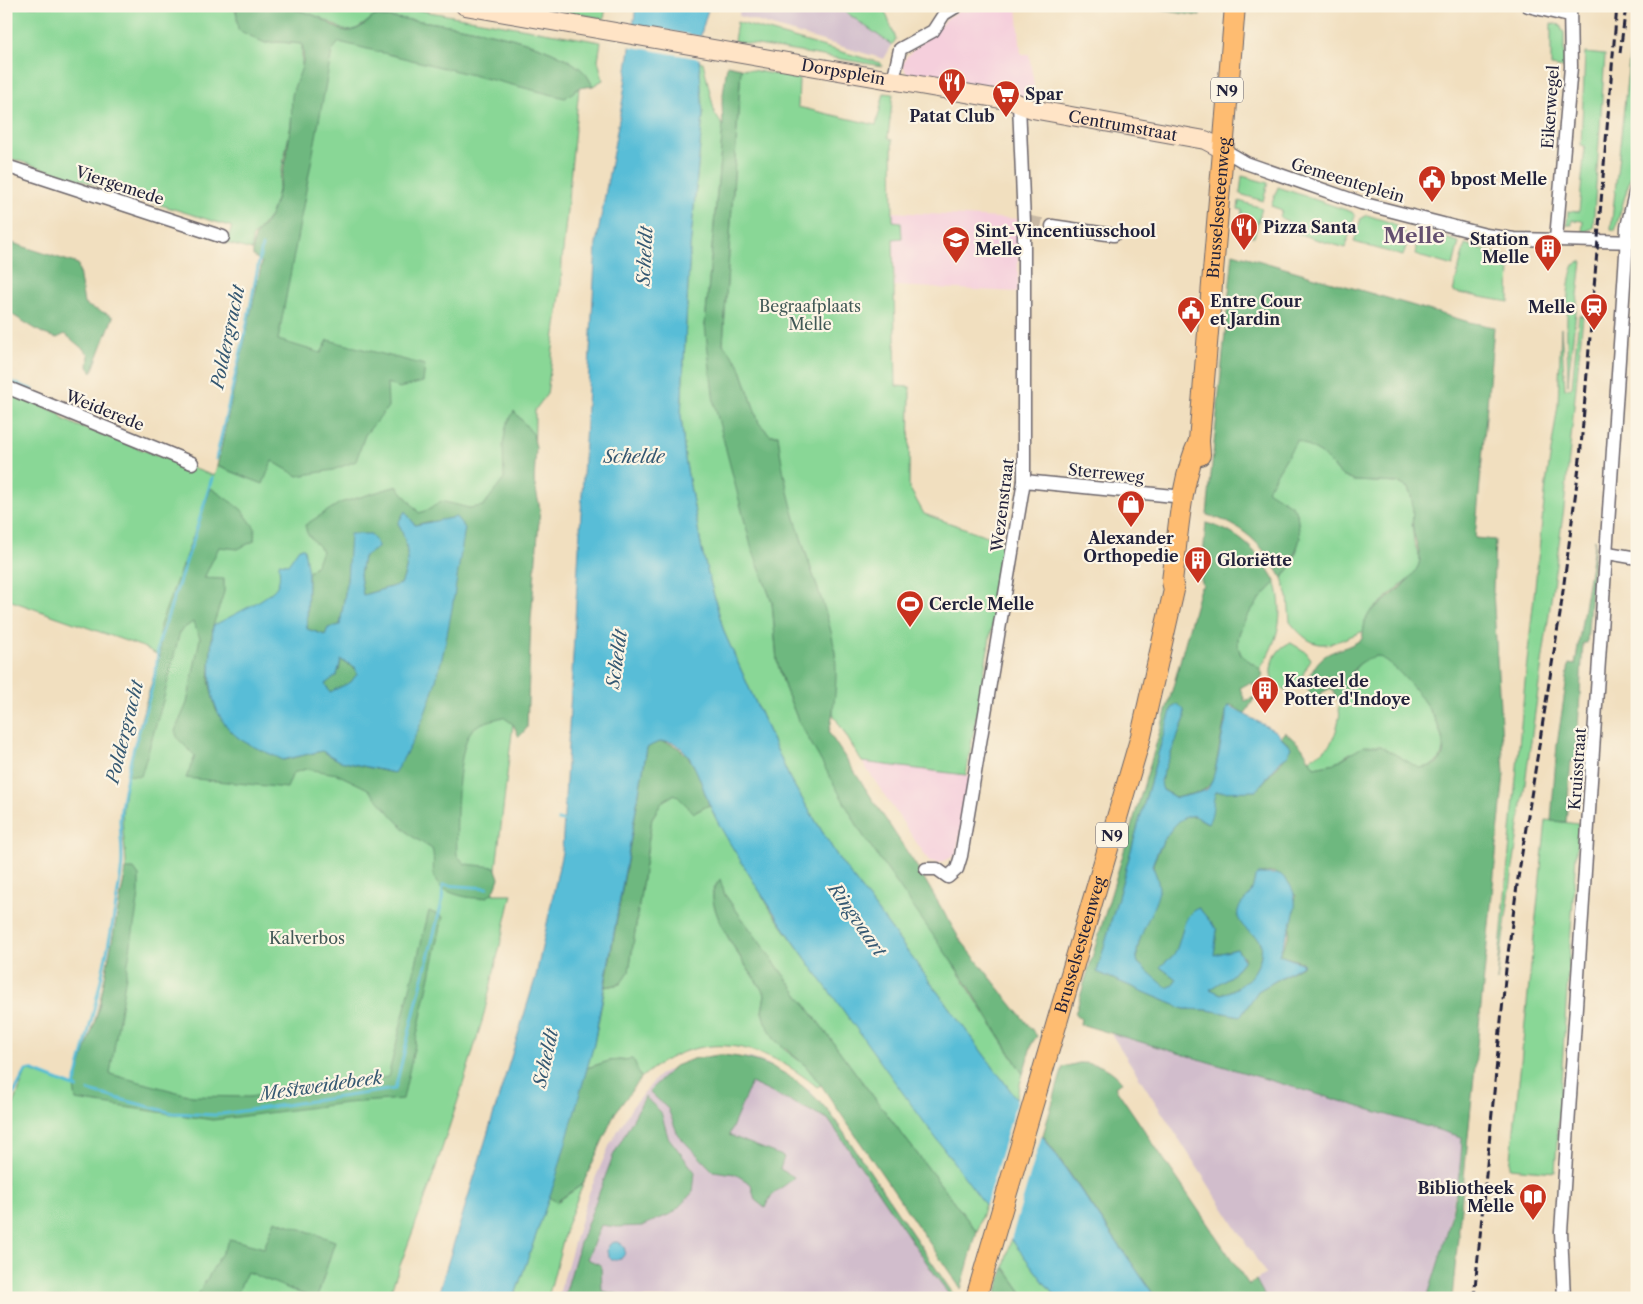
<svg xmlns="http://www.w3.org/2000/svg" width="1643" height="1304" viewBox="0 0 1643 1304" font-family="'Libre Caslon Text',serif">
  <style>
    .built { fill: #f5cfdc }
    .industrial { fill: #d1bdcc }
    .green { fill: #89d796; stroke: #567c68 }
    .forest { fill: #6eb87f; stroke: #486d5d }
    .water { fill: #59bdd7; stroke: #3e7089; fill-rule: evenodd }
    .pier { fill: #f1dfbf }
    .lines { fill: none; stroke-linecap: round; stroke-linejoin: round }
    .stream { stroke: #59bdd7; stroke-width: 3 }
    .street-tunnel { stroke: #c8b9a5; stroke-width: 12; stroke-dasharray: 12 6; stroke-linecap: butt }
    .street-casing { stroke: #6a6469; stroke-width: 15 }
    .secondary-casing { stroke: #6a6469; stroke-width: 20 }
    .primary-casing { stroke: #6a6469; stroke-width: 22 }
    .street { stroke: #fff; stroke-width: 12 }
    .secondary { stroke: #ffe4c6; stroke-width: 18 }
    .primary { stroke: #febc71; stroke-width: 20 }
    .rail { stroke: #22223b; stroke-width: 3; stroke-dasharray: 8 4; stroke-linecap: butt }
    .labels { text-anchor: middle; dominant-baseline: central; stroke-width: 4.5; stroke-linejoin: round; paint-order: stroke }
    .shield { fill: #fcf5e5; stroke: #63616e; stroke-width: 1 }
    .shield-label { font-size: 15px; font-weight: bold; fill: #22223b }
    .street-label { font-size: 16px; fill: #22223b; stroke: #fcf5e5 }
    .poi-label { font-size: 16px; font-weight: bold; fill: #22223b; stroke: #fcf5e5; text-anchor: start }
    .park-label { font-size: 16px; fill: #415856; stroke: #fcf5e5 }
    .water-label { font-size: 18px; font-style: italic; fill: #355872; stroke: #fcf5e5 }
    .district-label { font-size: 21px; font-weight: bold; fill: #645070; stroke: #fcf5e5 }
  </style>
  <rect width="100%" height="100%" fill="#fcf5e5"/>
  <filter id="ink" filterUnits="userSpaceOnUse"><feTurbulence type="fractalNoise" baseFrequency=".02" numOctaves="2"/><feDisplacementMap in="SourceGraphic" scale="10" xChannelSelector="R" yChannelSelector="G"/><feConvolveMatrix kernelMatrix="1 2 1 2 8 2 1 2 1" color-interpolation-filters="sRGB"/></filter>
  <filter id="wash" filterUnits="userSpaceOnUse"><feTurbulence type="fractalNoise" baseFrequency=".0096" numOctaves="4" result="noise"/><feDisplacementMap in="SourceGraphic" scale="20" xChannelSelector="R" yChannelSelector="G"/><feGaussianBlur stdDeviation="1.12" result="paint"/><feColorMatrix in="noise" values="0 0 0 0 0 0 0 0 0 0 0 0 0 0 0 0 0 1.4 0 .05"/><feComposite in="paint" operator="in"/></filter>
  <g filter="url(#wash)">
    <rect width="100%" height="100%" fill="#f1dfbf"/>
    <g class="built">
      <path d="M1017 6 1021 55 1029 54 1037 104 909 75 906 73 903 64 906 57 950 16 960 11Z"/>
      <path d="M893 212 1018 219V292L895 286Z"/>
      <path d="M862 762 966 775 971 778 956 855 939 863 929 861Z"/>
    </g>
    <g class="industrial">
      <path d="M740 6H837L892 45 884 59 739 16Z"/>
      <path d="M1110 1032 1462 1137 1461 1166 1444 1245 1427 1298H1266L1256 1280 1266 1274Z"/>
      <path d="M718 1055 750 1058 766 1063 786 1074 810 1091 831 1114 956 1298H558L588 1195 610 1144 632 1107 659 1075 693 1059Z"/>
    </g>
    <g class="green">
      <path d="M6 6H236L235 11 265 43 279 42 302 44V72L293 95 291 125 276 199 270 216 252 238V250L226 243 232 227 6 157Z"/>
      <path d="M280 6H395L601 42 598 60 603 80 593 86C590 81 587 74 582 70 541 34 429 21 374 16 345 41 347 29 319 17 307 12 293 10 280 6Z"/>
      <path d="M541 6H606L604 19Z"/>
      <path d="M837 6H883L896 39 892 45Z"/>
      <path d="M737 22 881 63 882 66 734 41Z"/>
      <path d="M1551 23 1560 25 1564 33V68L1551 66Z"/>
      <path d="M1633 23H1637V155L1615 230 1611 229Z"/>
      <path d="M324 34 579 88 562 261 561 288 547 394 535 410 534 481 513 724 493 894H512L483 1018 460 1094 430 1185 388 1298H6V1124L27 1070 74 1087C92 1041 102 993 112 945 118 920 124 895 126 870 127 849 120 828 123 806 129 755 145 705 160 656L143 647 6 599V391L59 413 63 419 78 426 214 476 217 466 230 471Z"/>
      <path d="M1585 53 1605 55 1593 228 1582 233 1583 221 1572 220V225H1567L1568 211 1579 212 1585 146 1581 145Z"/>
      <path d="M699 62H703L715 114 723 126 705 325 751 546 772 602 777 661 785 688 798 720 1023 1074 1016 1098 839 859 790 779 724 632 703 555 685 459 681 415 690 248 703 115Z"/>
      <path d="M741 68 799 79 798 107 876 125 884 93 893 94 888 137 892 140 893 221 901 222 902 238 893 239 896 386 910 387 909 487 924 514 1010 544 1005 551 966 775 862 762 833 714 835 653 822 602 793 514 781 464 778 435H770L759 423 739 364 723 344Z"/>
      <path d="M1242 176 1268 183 1263 201 1240 194Z"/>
      <path d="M1278 187 1352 212 1355 216 1345 248 1285 230 1288 221 1280 218 1282 210 1271 206Z"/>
      <path d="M1239 201 1262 208 1254 237 1240 232 1242 210 1238 209Z"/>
      <path d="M1367 215 1392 223 1409 236 1403 256 1354 242 1361 218Z"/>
      <path d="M1442 237 1459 242 1453 266 1415 255 1417 240Z"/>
      <path d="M1465 244 1510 258 1509 302 1453 292Z"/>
      <path d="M1582 261 1569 371 1568 385C1568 358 1563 287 1574 265Z"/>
      <path d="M1579 315 1583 316 1564 508 1497 981 1526 671 1546 484 1558 405 1561 328 1565 389 1572 387Z"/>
      <path d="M1297 439 1322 454 1342 476 1354 481 1399 483 1408 488 1414 503 1412 524 1414 542 1420 558 1418 571 1370 612 1365 621 1364 631C1329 644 1317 656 1290 622L1288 597 1282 578C1301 557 1299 539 1297 513L1266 490Z"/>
      <path d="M1276 583C1285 617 1278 640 1260 669 1254 665 1245 660 1241 654 1227 633 1261 596 1276 583Z"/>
      <path d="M1291 643 1306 652 1311 659 1298 684 1286 690C1259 684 1273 646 1291 643Z"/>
      <path d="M1377 655C1400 664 1445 722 1443 748 1443 752 1441 756 1440 759L1431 766 1419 768 1408 764 1350 753 1335 763 1314 767 1309 759C1328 749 1333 745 1338 723 1339 717 1341 714 1338 708 1355 691 1342 664 1377 655Z"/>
      <path d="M675 794 694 813 709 805 772 912 985 1204 977 1232 860 1079 725 895 720 880C717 883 713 889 713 893 711 920 750 972 765 994L762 1012 785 1050 805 1065 821 1085 817 1087C762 1041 699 1027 641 1078L632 1059 609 1061 587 1068 594 1044 605 987 620 984 629 971 652 818 663 801Z"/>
      <path d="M1546 820 1578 824 1555 1172 1510 1168Z"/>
      <path d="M583 1184 567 1225 548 1298H514L549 1197 557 1202Z"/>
      <path d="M1011 1239 1056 1298H1026L1004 1267Z"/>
    </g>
    <g class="forest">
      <path d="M236 6C264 6 294 5 320 18 329 22 340 33 351 31 360 29 368 22 374 16 429 21 541 34 582 70 587 74 590 81 593 86L579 88 565 98 339 42 332 51 278 340 321 353 328 340 425 365 423 382 399 388 387 383 388 407 365 435 356 461 333 470 298 476 272 461 263 484 217 466 262 262 253 256C252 225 265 232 273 209 282 183 287 153 291 126 292 116 291 105 292 96 296 75 307 69 302 44L279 42 265 43 238 30Z"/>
      <path d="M1134 6H1200V16Z"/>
      <path d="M727 65 741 68 723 344 739 364 759 423 770 435H778C783 483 797 527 812 572 821 598 832 627 835 653 838 679 834 709 829 733L919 870 959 938 1037 1036 1032 1043 1023 1074 968 985 862 834 798 720 785 688 777 661 772 602 751 546 714 403 705 325 723 126 722 102Z"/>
      <path d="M6 241 78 264 84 304C93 310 104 311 113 317L92 372 88 367 89 354 65 334 57 338 44 334 6 311Z"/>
      <path d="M1233 253 1469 322 1494 327 1475 538 1495 540 1493 591 1504 774 1452 1298H1427C1444 1246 1461 1192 1462 1137L1080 1024 1081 1019 1075 1014 1170 698 1200 588 1203 586 1201 579 1206 523C1240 532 1260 553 1276 583 1261 596 1226 635 1242 655 1248 662 1262 666 1263 676L1255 685 1249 683 1240 688 1245 701 1255 697 1245 714 1231 705 1227 707 1214 776C1208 795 1193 792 1176 798L1161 788 1162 775 1185 718 1162 740 1097 972 1184 1009 1207 1010 1241 1016 1258 991 1302 966V962L1279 955 1289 935 1296 896 1274 872 1259 874 1250 894 1245 928 1261 942C1265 968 1244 989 1221 994L1210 989 1232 975 1245 959 1237 949 1214 955 1217 930 1199 908C1181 914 1183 939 1175 953 1171 959 1164 962 1160 967L1176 979 1173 985 1168 988 1165 987 1138 963C1132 944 1154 909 1158 890 1160 881 1153 872 1153 864 1158 850 1175 814 1192 816 1197 816 1203 821 1207 823L1214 794 1219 791H1256C1264 781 1288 756 1291 747L1281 736 1285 732 1302 747 1314 767 1335 763 1364 746H1381L1419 768C1426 767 1435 766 1440 760 1459 736 1399 663 1377 656 1365 659 1352 666 1349 679 1348 684 1350 690 1349 695L1340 704 1331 688 1321 693 1324 701 1315 700C1307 693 1306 686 1310 676 1323 646 1340 654 1362 639L1365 621 1370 612C1384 601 1419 577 1420 559 1420 550 1414 539 1413 529 1411 511 1416 507 1408 488L1399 483 1354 481 1342 476 1322 454 1297 440 1267 490 1291 505 1297 513 1300 539 1290 568 1282 578C1265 547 1243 524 1207 515Z"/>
      <path d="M514 411 533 434 536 448 534 481 540 509 531 619 527 728 519 737 513 724 503 717C494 720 479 722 472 730 456 748 456 830 457 855L465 864 495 867 499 878C497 883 495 892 490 895 480 903 444 894 437 883 430 873 436 860 432 849L410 835 368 789 337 774 306 769 293 773 287 788 186 778 195 756 178 739 175 731 187 703 200 638 193 622 180 631 163 701 141 776 128 775 141 719 160 655V625L211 488 241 509 255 528 254 541 238 549 219 547 204 578 224 579V592L213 626 209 681 216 710 283 760 322 751 340 761 394 773 431 521 415 525 405 512 398 523C409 543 411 562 401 584L363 595 360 575 363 557 351 534 347 581 340 625 328 628 325 635 307 629 308 573 316 565 322 551 307 533 305 525 340 503 397 486 419 513 430 509 441 501 469 508 483 506 504 479 503 446 506 426Z"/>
      <path d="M1595 539 1587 643H1583L1576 762 1571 761 1566 822 1551 821 1557 745 1569 664 1575 665Z"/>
      <path d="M341 660 358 670C357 682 341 689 330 692L325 684 339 671Z"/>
      <path d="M658 741C692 744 700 778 709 805L694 813 675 794 663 801 652 818 629 972 620 984 605 987 647 748Z"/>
      <path d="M126 869H134L139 876V895L110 1074 192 1096 249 1097 388 1077 429 911 443 917 403 1099 346 1103 213 1120 76 1100 74 1087 99 1008Z"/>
      <path d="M720 879 725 895 860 1079 977 1232 961 1289 821 1085 805 1065 775 1040 765 1022 762 1012 765 994C751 972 710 919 713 893 713 889 718 883 720 879Z"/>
      <path d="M718 1055C768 1057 798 1077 831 1114L956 1298 949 1295 828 1119 751 1083 729 1135 784 1157 780 1169 794 1177C782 1191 774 1186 765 1208L755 1200 751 1184 735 1174 713 1171 678 1135 668 1109 649 1091 675 1066 693 1059Z"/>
      <path d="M633 1059 641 1078 615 1113 583 1184 556 1202 549 1197 587 1068 609 1061Z"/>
      <path d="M1079 1063C1097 1063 1110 1067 1122 1082L1115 1087 1249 1285 1256 1280 1266 1298H1156L1043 1135 1063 1067Z"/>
      <path d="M645 1097 661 1112 668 1137 695 1172 693 1192 673 1213 642 1226 617 1227 601 1225 587 1259 601 1265 602 1291 634 1298H564L580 1243 613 1156Z"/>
      <path d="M275 1220 335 1241 317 1298H312L247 1272 235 1298H196L230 1239 264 1248Z"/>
      <path d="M1004 1267 1026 1298H995Z"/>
    </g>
    <g class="water">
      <path d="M636 6H709L701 34 699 58 703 115 690 248 681 415 685 459 703 555 724 632 790 779 839 859 1016 1098 1156 1298H1056C991 1214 928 1128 866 1042 825 985 782 928 745 868 733 848 719 827 710 806 699 781 687 722 647 748L594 1044 555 1181 514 1298H437L536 976 562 852 596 244 623 98Z"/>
      <path d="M405 511 415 525 456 517 465 528C451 611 443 702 394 773L340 761 322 751 283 760C270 753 245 745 235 735 203 707 210 664 213 626 226 618 271 598 277 586 281 579 279 570 279 563L288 564 299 548H304L308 573 307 629 325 635 328 628 340 625 347 581 350 534H371L379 547 363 557 360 575 363 595 401 584C411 562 408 543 398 523ZM341 660 355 667 357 674 351 682 330 692 325 684 337 675Z"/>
      <path d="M1178 704 1184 710 1185 718 1160 781 1163 790 1176 798C1183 796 1201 793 1206 790 1215 786 1221 737 1225 724 1227 717 1224 712 1229 706L1275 731 1291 747 1288 755 1281 760 1256 791 1216 792C1211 802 1215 813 1208 823 1204 821 1198 817 1194 816 1176 812 1156 852 1152 866 1156 873 1158 880 1159 888 1159 905 1131 943 1138 963L1167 988 1173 985 1176 979 1160 967C1164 962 1171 959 1174 954 1183 940 1181 913 1199 908L1217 930 1214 955 1237 949 1244 960 1232 975 1210 989 1221 994C1244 989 1265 968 1261 942 1256 936 1248 932 1243 926 1230 909 1244 904 1251 892 1253 888 1254 882 1255 877L1259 874H1280C1310 898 1288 927 1279 955L1304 964 1258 991 1241 1016 1207 1010 1184 1009 1097 972 1162 740 1172 708Z"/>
      <circle cx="616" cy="1251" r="9"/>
    </g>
    <g class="pier">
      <path d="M631 24 703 37 701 59 627 46Z"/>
      <path d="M1018 1096 1043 1131 1010 1243 985 1208Z"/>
    </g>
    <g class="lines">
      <g class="stream">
        <path d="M6 380 33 390"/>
        <path d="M216 459 245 333 262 246"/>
        <path d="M558 820 567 822"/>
        <path d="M74 1087C93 1016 111 944 121 872 124 854 120 836 120 819 121 806 123 793 126 781 133 735 158 691 158 645L194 538 212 478"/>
        <path d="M89 1091 173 1113 215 1115 395 1089 442 902 443 885 488 888"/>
        <path d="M6 1108 26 1071 31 1070 77 1088"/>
      </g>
    </g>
  </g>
  <g filter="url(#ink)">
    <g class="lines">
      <path class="street-tunnel" d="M1030 222 1052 226"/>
      <g class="street-casing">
        <g id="street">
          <path d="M1528 6 1569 16"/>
          <path d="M893 81 900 49 933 31 944 14 957 6"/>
          <path d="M1224 150 1246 163 1361 203 1486 235 1514 239 1637 242"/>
          <path d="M6 166 223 237"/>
          <path d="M1052 226 1114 235"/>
          <path d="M1556 239 1571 67 1570 6"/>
          <path d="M6 387 192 463"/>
          <path d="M1024 481 1184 497"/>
          <path d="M1608 553 1637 558"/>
          <path d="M926 869H937L948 877 957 869 961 856 1024 481V222L1019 104"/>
          <path d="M1564 1298 1561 1232 1626 254 1627 227 1637 185"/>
        </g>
      </g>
      <g class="secondary-casing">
        <g id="secondary">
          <path id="s1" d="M465 6 1012 101 1032 109 1205 140 1224 150"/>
        </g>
      </g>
      <g class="primary-casing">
        <g id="primary">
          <path id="s2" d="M1200 455 1199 441 1235 6"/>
          <path id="s3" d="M976 1298 1141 736 1174 590 1172 581C1178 537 1180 481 1199 441"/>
        </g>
      </g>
      <use href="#street" class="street"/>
      <use href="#secondary" class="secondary"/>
      <use href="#primary" class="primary"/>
      <g class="rail">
        <path d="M1620 53 1626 6"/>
        <path d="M1474 1298 1506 969 1518 878 1560 614 1580 459 1617 6"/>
      </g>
    </g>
  </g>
  <defs>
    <g id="restaurant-pin" transform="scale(1.4375)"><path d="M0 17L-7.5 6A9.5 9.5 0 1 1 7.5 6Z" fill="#c8321e" stroke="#fcf5e5"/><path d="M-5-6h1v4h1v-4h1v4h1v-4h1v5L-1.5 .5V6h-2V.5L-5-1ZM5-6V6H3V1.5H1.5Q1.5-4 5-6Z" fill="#fff"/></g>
    <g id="supermarket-pin" transform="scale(1.4375)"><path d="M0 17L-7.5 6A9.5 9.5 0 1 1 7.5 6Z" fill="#c8321e" stroke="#fcf5e5"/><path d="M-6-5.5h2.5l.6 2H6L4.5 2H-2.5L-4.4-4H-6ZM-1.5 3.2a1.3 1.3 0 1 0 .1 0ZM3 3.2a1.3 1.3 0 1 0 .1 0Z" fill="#fff"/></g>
    <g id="civic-pin" transform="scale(1.4375)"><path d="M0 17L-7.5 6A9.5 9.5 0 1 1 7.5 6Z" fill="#c8321e" stroke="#fcf5e5"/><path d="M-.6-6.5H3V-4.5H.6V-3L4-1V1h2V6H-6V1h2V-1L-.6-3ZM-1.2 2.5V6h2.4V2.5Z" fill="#fff"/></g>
    <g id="school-pin" transform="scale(1.4375)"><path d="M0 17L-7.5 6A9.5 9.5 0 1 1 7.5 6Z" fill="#c8321e" stroke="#fcf5e5"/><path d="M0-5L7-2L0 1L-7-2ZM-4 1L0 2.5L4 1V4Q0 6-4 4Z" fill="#fff"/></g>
    <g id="building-pin" transform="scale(1.4375)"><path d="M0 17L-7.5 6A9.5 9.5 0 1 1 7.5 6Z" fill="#c8321e" stroke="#fcf5e5"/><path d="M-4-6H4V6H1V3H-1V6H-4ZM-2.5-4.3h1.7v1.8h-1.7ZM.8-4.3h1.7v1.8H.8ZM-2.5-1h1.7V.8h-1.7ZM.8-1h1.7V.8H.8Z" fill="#fff"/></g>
    <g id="station-pin" transform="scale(1.4375)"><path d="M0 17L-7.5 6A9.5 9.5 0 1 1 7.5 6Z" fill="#c8321e" stroke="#fcf5e5"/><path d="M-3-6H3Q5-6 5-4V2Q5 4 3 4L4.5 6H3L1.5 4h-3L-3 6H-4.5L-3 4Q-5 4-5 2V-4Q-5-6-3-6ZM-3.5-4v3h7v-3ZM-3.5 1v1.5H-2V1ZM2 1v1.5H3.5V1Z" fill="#fff"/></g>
    <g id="shop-pin" transform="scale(1.4375)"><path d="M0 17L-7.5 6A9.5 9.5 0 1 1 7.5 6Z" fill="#c8321e" stroke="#fcf5e5"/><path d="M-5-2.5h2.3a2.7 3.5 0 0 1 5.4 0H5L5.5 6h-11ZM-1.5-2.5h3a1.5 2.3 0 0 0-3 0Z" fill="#fff"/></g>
    <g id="stadium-pin" transform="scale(1.4375)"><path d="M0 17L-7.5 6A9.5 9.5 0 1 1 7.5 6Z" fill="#c8321e" stroke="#fcf5e5"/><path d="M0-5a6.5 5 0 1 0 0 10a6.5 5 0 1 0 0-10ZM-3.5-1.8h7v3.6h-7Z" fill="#fff"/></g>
    <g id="library-pin" transform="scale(1.4375)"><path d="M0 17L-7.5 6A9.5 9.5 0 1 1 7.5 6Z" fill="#c8321e" stroke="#fcf5e5"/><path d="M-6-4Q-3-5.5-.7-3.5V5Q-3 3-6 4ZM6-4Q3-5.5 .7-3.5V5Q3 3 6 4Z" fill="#fff"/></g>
  </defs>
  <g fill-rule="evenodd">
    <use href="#restaurant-pin" x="952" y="82"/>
    <use href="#supermarket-pin" x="1006" y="94"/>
    <use href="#civic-pin" x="1432" y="179"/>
    <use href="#restaurant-pin" x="1244" y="227"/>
    <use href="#school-pin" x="956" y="240"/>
    <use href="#building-pin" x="1548" y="248"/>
    <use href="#station-pin" x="1594" y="307"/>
    <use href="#civic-pin" x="1191" y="310"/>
    <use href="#shop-pin" x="1131" y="504"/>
    <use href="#building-pin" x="1198" y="560"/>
    <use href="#stadium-pin" x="910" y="604"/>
    <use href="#building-pin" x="1265" y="690"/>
    <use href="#library-pin" x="1533" y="1197"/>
  </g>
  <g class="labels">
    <g class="shield">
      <rect x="1211" y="77.5" width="32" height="25" rx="4"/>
      <rect x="1096" y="822.5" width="32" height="25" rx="4"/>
    </g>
    <g class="shield-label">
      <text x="1227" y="90">N9</text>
      <text x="1112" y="835">N9</text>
    </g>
    <g class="street-label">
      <text stroke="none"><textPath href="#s1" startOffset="384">Dorpsplein</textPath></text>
      <text transform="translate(1550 107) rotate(-86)">Eikerwegel</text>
      <text stroke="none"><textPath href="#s1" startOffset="669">Centrumstraat</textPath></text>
      <text transform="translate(1348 180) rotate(17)">Gemeenteplein</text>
      <text transform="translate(120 185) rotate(18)">Viergemede</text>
      <text stroke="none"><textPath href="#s2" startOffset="248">Brusselsesteenweg</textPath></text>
      <text transform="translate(105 410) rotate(22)">Weiderede</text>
      <text transform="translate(1106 473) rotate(6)">Sterreweg</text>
      <text transform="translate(1002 505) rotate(-83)">Wezenstraat</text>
      <text transform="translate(1577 769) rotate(-86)">Kruisstraat</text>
      <text stroke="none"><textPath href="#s3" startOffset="368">Brusselsesteenweg</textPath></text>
    </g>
    <g class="poi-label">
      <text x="1025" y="94">Spar</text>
      <text x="952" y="116" text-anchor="middle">Patat Club</text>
      <text x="1451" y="179">bpost Melle</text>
      <text x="1263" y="227">Pizza Santa</text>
      <text x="975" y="231">Sint-Vincentiusschool<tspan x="975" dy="18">Melle</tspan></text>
      <text x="1529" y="239" text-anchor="end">Station<tspan x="1529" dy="18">Melle</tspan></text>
      <text x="1210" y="301">Entre Cour<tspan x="1210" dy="18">et Jardin</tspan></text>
      <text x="1575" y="307" text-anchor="end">Melle</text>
      <text x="1131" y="538" text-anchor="middle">Alexander<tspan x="1131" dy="18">Orthopedie</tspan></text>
      <text x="1217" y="560">Gloriëtte</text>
      <text x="929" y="604">Cercle Melle</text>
      <text x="1284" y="681">Kasteel de<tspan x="1284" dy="18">Potter d'Indoye</tspan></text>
      <text x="1514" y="1188" text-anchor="end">Bibliotheek<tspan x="1514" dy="18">Melle</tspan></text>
    </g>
    <g class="park-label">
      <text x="810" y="306">Begraafplaats<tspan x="810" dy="18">Melle</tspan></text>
      <text x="307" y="938">Kalverbos</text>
    </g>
    <g class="water-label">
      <text transform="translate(645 256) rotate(-87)">Scheldt</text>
      <text transform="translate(228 337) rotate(-78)">Poldergracht</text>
      <text x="634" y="457">Schelde</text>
      <text transform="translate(617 659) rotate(-82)">Scheldt</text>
      <text transform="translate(125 732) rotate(-76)">Poldergracht</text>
      <text transform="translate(857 920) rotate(55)">Ringvaart</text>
      <text transform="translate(546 1058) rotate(-77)">Scheldt</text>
      <text transform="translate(321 1086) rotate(-8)">Mestweidebeek</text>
    </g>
    <g class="district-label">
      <text x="1414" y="235">Melle</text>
    </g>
  </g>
  <rect width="1643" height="1304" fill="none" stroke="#fcf5e5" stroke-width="25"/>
</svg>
